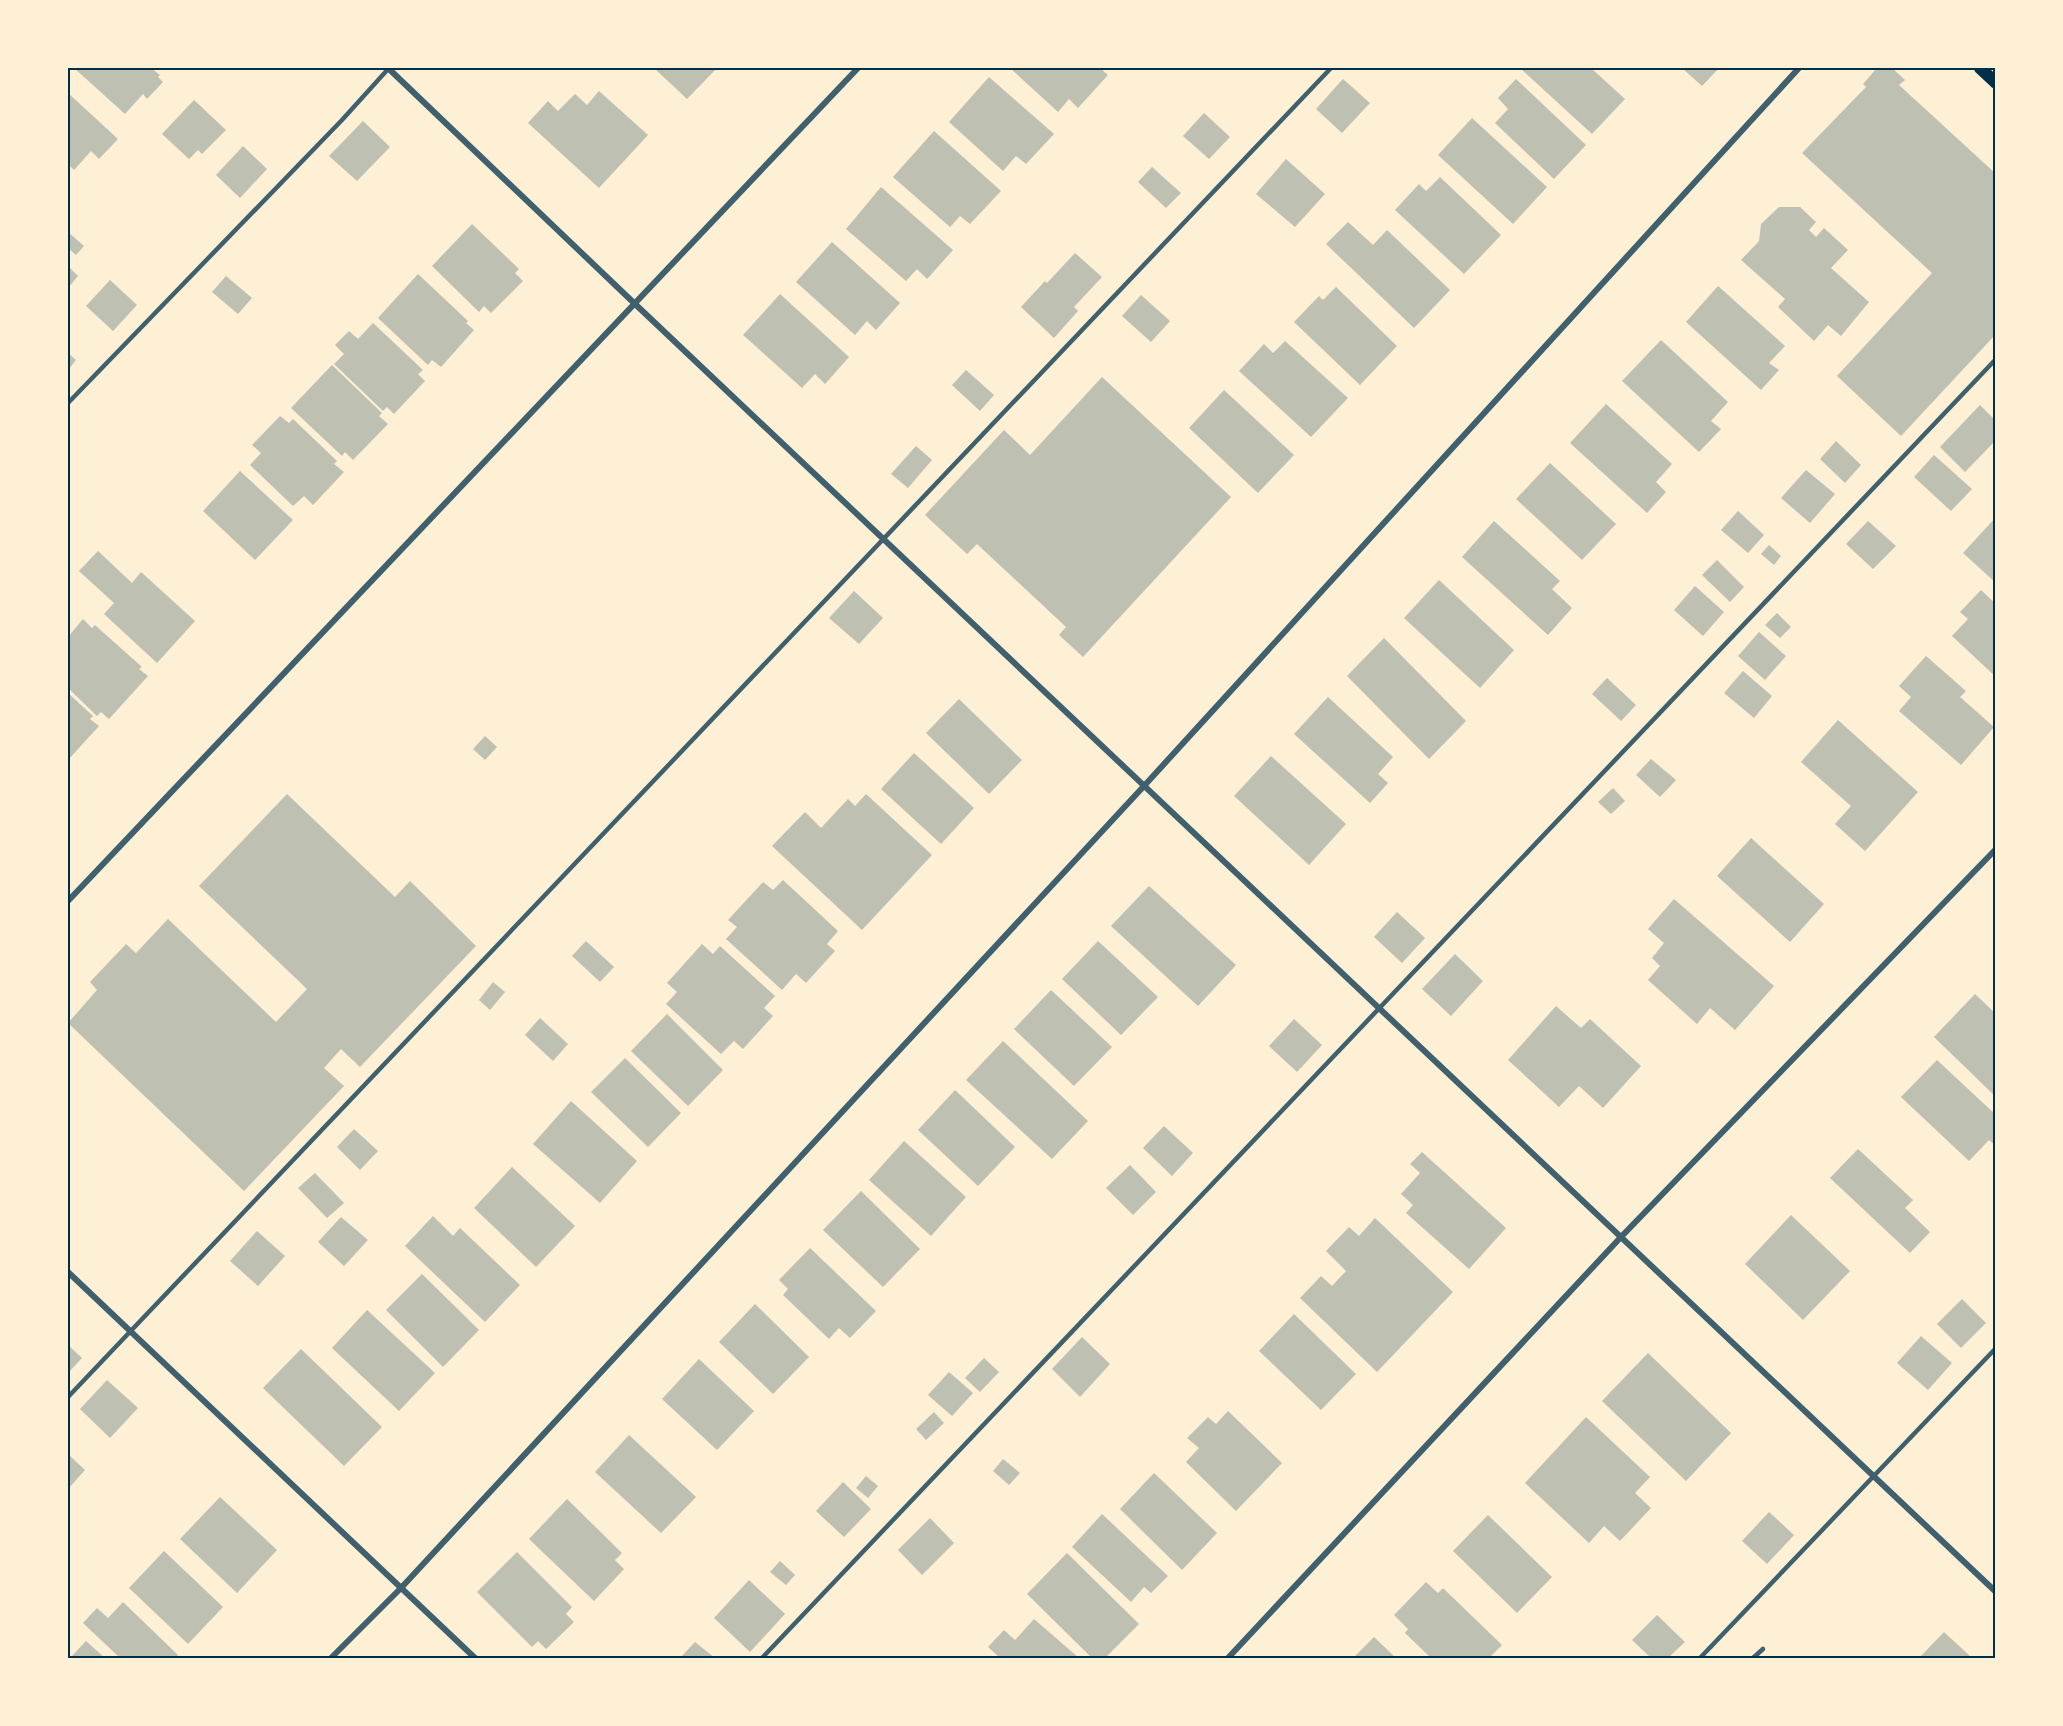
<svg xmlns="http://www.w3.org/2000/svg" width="2063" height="1726" viewBox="0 0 2063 1726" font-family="'DM Sans',sans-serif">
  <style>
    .building { fill: #bec0b2 }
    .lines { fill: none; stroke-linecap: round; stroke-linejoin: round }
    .service { stroke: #3f606c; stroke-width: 4.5 }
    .minor { stroke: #3f606c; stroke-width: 6 }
    .secondary { stroke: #003049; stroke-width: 12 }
    .neatline { fill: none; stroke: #003049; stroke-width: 2 }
  </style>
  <rect width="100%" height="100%" fill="#fdf0d5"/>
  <g class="building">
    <path d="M74 68H151L160 75 158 77 163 82 147 99 143 94 125 114Z"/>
    <path d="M654 68H717L687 99Z"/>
    <path d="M1010 68H1100L1108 75 1078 108 1069 99 1058 112Z"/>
    <path d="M1520 68H1591L1625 99 1592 134Z"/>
    <path d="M1682 68H1719L1702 86Z"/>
    <path d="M1877 68H1892L1905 80 1899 85 1996 174V334L1901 436 1837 376 1932 273 1802 153 1866 87 1863 84Z"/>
    <path d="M989 77 1054 134 1026 164 1016 156 1003 171 949 122Z"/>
    <path d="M1343 79 1370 103 1342 133 1316 109Z"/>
    <path d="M1516 79 1586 145 1554 179 1495 123 1508 109 1498 98Z"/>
    <path d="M599 91 648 135 599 188 528 123 548 101 558 111 575 94 587 105Z"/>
    <path d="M68 93 118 139 99 159 91 151 74 170 68 164Z"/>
    <path d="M194 100 226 130 202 154 198 150 189 159 162 134Z"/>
    <path d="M1204 113 1230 137 1209 159 1183 136Z"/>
    <path d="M1472 118 1547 187 1513 224 1438 155Z"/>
    <path d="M363 121 390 147 357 181 329 156Z"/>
    <path d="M934 131 1001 191 970 224 960 216 950 227 893 177Z"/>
    <path d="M243 146 267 169 240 198 216 175Z"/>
    <path d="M1286 159 1325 194 1295 227 1256 194Z"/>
    <path d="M1152 167 1181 193 1166 208 1138 182Z"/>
    <path d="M1440 177 1501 235 1464 274 1395 210 1419 184 1426 191Z"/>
    <path d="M881 187 953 250 927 279 917 269 906 281 846 229Z"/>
    <path d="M1779 207H1800L1816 222 1809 230 1816 237 1824 228 1848 250 1831 268 1869 302 1841 336 1828 325 1814 341 1778 307 1785 299 1741 260 1759 241 1761 224Z"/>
    <path d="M1348 222 1373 245 1387 230 1450 290 1414 328 1326 244Z"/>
    <path d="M472 224 519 269 515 273 523 281 491 313 484 306 479 312 432 266Z"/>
    <path d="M68 232 84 246 76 255 68 248Z"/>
    <path d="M832 242 900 303 876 330 867 321 855 335 796 282Z"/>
    <path d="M1075 253 1102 277 1074 307 1078 311 1054 338 1021 307 1045 281 1047 283Z"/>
    <path d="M68 266 78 276 68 288Z"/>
    <path d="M418 274 468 321 466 323 474 330 441 367 432 360 428 365 378 318Z"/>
    <path d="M226 276 252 298 238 314 212 292Z"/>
    <path d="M110 280 137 305 113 331 86 306Z"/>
    <path d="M1718 286 1785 346 1769 363 1779 370 1761 390 1686 322Z"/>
    <path d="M1336 287 1397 346 1360 385 1294 322 1319 296 1323 300Z"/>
    <path d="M780 294 849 357 825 384 815 374 802 388 743 335Z"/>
    <path d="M1141 295 1170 321 1151 342 1122 316Z"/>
    <path d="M373 323 423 370 418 374 425 381 394 414 387 407 383 411 334 364 344 354 335 345 349 331 358 339Z"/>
    <path d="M1661 340 1728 402 1711 421 1721 429 1699 452 1622 381Z"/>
    <path d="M1285 341 1348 398 1311 437 1239 371 1264 344 1273 353Z"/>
    <path d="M68 353 76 360 68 370Z"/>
    <path d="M332 365 382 413 379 416 388 424 353 460 345 452 342 456 291 408Z"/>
    <path d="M966 370 994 395 980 411 952 385Z"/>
    <path d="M1102 377 1231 497 1083 657 1059 635 1066 627 977 544 967 554 925 515 1004 430 1030 455Z"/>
    <path d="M1224 390 1294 455 1258 493 1189 428Z"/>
    <path d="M1606 404 1672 464 1656 482 1666 492 1647 513 1570 443Z"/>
    <path d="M1980 405 1996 421V440L1965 472 1940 447Z"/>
    <path d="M280 416 289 423 293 419 337 461 334 464 344 472 313 505 304 496 293 506 250 465 261 453 252 445Z"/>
    <path d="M1836 441 1861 465 1845 483 1820 459Z"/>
    <path d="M916 446 932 460 908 488 891 474Z"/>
    <path d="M1934 455 1972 489 1951 511 1914 477Z"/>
    <path d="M1550 463 1616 524 1582 560 1516 499Z"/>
    <path d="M1806 470 1835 494 1810 523 1781 498Z"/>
    <path d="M240 471 293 520 255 560 203 511Z"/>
    <path d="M1738 511 1764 535 1748 553 1721 530Z"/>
    <path d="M1996 517V583L1963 553Z"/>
    <path d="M1494 521 1560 581 1552 589 1572 608 1548 635 1462 557Z"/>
    <path d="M1868 521 1896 546 1873 569 1846 544Z"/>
    <path d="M1769 545 1781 556 1774 565 1761 554Z"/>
    <path d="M98 551 132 583 141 572 195 621 157 663 104 614 114 603 79 571Z"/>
    <path d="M1717 560 1744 587 1730 602 1702 575Z"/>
    <path d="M1439 580 1514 650 1480 688 1404 618Z"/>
    <path d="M1695 586 1724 612 1703 636 1674 610Z"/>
    <path d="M1981 590 1996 604V677L1952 636 1968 619 1960 612Z"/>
    <path d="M854 591 883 618 859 644 829 618Z"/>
    <path d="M1777 613 1791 627 1780 638 1765 625Z"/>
    <path d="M83 619 92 628 95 625 142 667 139 669 148 676 109 719 101 712 97 716 68 688V637Z"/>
    <path d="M1759 632 1786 656 1765 680 1738 656Z"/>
    <path d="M1384 638 1466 721 1429 759 1347 676Z"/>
    <path d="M1926 656 1966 691 1960 697 1994 727 1961 765 1899 711 1911 697 1899 686Z"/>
    <path d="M1743 671 1772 696 1754 718 1724 693Z"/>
    <path d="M1607 678 1636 705 1621 721 1592 694Z"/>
    <path d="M68 693 93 716 90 719 99 726 68 760Z"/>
    <path d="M1328 697 1393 757 1378 774 1388 783 1370 803 1294 734Z"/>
    <path d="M959 699 1022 760 989 794 926 733Z"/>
    <path d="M1838 720 1918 792 1865 851 1835 824 1851 806 1801 762Z"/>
    <path d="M485 736 497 747 485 760 473 749Z"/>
    <path d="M914 753 974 808 941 844 881 789Z"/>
    <path d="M1271 756 1346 824 1309 865 1234 796Z"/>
    <path d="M1651 759 1676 780 1660 797 1636 775Z"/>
    <path d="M1613 788 1625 801 1611 814 1598 802Z"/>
    <path d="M287 794 395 897 410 881 476 946 360 1067 341 1049 324 1068 344 1086 244 1191 68 1023 97 990 90 982 126 944 136 953 168 919 276 1022 307 989 199 886Z"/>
    <path d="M866 794 932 855 862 930 772 846 805 812 821 828 848 799 855 806Z"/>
    <path d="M1751 838 1824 904 1790 942 1717 876Z"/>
    <path d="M783 880 838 931 827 944 835 951 806 983 796 974 782 990 726 939 737 927 728 920 763 882 773 890Z"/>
    <path d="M1149 886 1236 965 1198 1006 1111 926Z"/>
    <path d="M1674 899 1774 986 1735 1030 1710 1008 1697 1024 1648 980 1660 966 1652 958 1664 943 1648 929Z"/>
    <path d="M1397 912 1425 938 1402 963 1374 937Z"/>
    <path d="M586 941 614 967 600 982 572 956Z"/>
    <path d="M1098 941 1158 997 1121 1035 1062 979Z"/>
    <path d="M702 944 713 954 720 946 775 996 764 1008 773 1016 743 1049 734 1041 721 1054 666 1004 677 992 667 983Z"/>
    <path d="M1455 954 1483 981 1451 1016 1422 989Z"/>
    <path d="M493 982 505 992 490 1010 479 1000Z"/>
    <path d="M1051 990 1112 1047 1074 1086 1014 1029Z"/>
    <path d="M1975 994 1996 1014V1097L1934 1037Z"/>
    <path d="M1556 1006 1581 1028 1590 1019 1641 1066 1603 1108 1579 1086 1559 1107 1508 1060Z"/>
    <path d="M667 1014 723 1070 688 1106 631 1051Z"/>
    <path d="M540 1018 568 1044 553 1061 525 1035Z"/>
    <path d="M1294 1019 1322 1045 1297 1072 1269 1046Z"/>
    <path d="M1003 1041 1088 1121 1052 1159 966 1080Z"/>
    <path d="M625 1058 681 1113 648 1147 591 1092Z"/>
    <path d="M1937 1060 1996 1115V1146L1989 1140 1969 1161 1901 1097Z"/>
    <path d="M955 1090 1015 1147 978 1186 918 1130Z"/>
    <path d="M571 1101 637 1161 600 1203 533 1144Z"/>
    <path d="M1164 1126 1193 1153 1172 1176 1143 1148Z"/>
    <path d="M354 1129 378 1151 360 1170 337 1147Z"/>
    <path d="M904 1141 966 1197 931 1236 869 1180Z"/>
    <path d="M1858 1149 1913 1200 1905 1208 1930 1232 1910 1253 1830 1178Z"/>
    <path d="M1422 1152 1506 1228 1469 1269 1406 1213 1413 1205 1401 1194 1420 1173 1410 1164Z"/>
    <path d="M1130 1165 1156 1192 1133 1215 1106 1188Z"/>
    <path d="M512 1167 575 1226 536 1267 474 1208Z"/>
    <path d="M315 1173 344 1203 327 1218 298 1188Z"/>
    <path d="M861 1191 920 1249 883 1287 823 1230Z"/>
    <path d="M1791 1215 1850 1271 1803 1320 1745 1264Z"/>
    <path d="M433 1216 453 1236 460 1228 520 1285 485 1322 405 1246Z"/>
    <path d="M341 1217 368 1240 344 1266 318 1242Z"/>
    <path d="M1375 1218 1453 1292 1377 1372 1300 1298 1321 1276 1332 1286 1346 1271 1326 1251 1349 1227 1359 1236Z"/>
    <path d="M257 1231 285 1256 258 1286 230 1261Z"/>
    <path d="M810 1248 876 1311 850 1338 839 1328 829 1339 783 1295 788 1289 779 1280Z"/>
    <path d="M422 1274 479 1330 443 1367 386 1310Z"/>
    <path d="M1962 1299 1986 1323 1961 1348 1937 1324Z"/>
    <path d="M755 1304 809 1357 773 1394 719 1342Z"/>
    <path d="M367 1310 435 1373 399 1411 332 1348Z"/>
    <path d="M1294 1314 1356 1374 1321 1410 1259 1351Z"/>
    <path d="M1921 1336 1952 1363 1928 1390 1897 1363Z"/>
    <path d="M1082 1337 1110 1364 1080 1397 1052 1369Z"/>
    <path d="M68 1345 82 1358 68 1373Z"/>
    <path d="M301 1349 382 1427 344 1466 263 1388Z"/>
    <path d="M1648 1353 1731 1433 1686 1481 1602 1401Z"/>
    <path d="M984 1358 999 1372 980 1392 965 1378Z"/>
    <path d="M699 1359 754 1411 717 1450 662 1399Z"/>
    <path d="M949 1372 973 1393 952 1416 928 1395Z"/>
    <path d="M107 1380 138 1408 110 1438 80 1409Z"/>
    <path d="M1228 1411 1282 1463 1236 1511 1186 1462 1199 1448 1187 1438 1208 1417 1216 1424Z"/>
    <path d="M934 1412 944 1423 926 1440 916 1429Z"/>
    <path d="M1586 1417 1650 1477 1635 1493 1651 1508 1620 1541 1604 1526 1589 1543 1525 1483Z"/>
    <path d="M629 1435 696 1497 661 1533 595 1472Z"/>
    <path d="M68 1454 85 1470 68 1489Z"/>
    <path d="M1003 1459 1020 1473 1009 1485 993 1471Z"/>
    <path d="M1154 1473 1217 1533 1182 1570 1120 1509Z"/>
    <path d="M866 1476 878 1486 868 1498 856 1488Z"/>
    <path d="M843 1482 871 1509 844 1537 816 1511Z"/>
    <path d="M220 1497 277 1550 237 1593 180 1539Z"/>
    <path d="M567 1499 622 1553 615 1560 624 1569 594 1601 529 1539Z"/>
    <path d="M1769 1512 1794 1535 1767 1564 1742 1541Z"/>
    <path d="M1102 1514 1168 1576 1151 1593 1144 1587 1131 1602 1072 1547Z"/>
    <path d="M1488 1515 1552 1577 1517 1613 1453 1551Z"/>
    <path d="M930 1518 954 1543 922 1575 898 1550Z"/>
    <path d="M164 1551 223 1607 188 1644 129 1588Z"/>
    <path d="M517 1552 572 1607 566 1614 574 1622 546 1649 538 1641 532 1647 477 1592Z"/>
    <path d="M1067 1553 1139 1624 1105 1658H1092L1027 1594Z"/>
    <path d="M780 1561 795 1575 786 1585 770 1572Z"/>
    <path d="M749 1580 785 1614 750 1652 714 1618Z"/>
    <path d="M1426 1582 1438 1593 1443 1588 1502 1645 1489 1658H1431L1405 1633 1408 1629 1394 1615Z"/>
    <path d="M123 1602 178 1655 175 1658H120L83 1623 97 1608 108 1618Z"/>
    <path d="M1657 1615 1685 1642 1668 1658H1651L1632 1640Z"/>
    <path d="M1034 1619 1079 1658H1000L988 1647 1004 1630 1015 1640Z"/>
    <path d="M1944 1632 1972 1658H1919Z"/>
    <path d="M1374 1637 1396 1658H1353Z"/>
    <path d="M86 1641 105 1658H68V1654L71 1657Z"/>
    <path d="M695 1642 715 1658H680Z"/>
  </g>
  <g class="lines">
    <g class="service">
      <path d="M68 403 342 120 389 68"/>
      <path d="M68 1397 1331 68"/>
      <path d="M762 1658 1996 359"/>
      <path d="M1700 1658 1996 1348"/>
      <path d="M1753 1658 1763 1649"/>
    </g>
    <g class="minor">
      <path d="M388 68 634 303 1996 1592"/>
      <path d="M68 901 858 68"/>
      <path d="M68 1272 475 1658"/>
      <path d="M331 1658 401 1588 1144 786 1799 68"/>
      <path d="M1228 1658 1621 1237 1996 849"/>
    </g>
    <path class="secondary" d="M1980 68 1996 83"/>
  </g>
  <rect width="2063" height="1726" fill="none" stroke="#fdf0d5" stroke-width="138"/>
  <rect x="69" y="69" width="1925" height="1588" class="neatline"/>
</svg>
